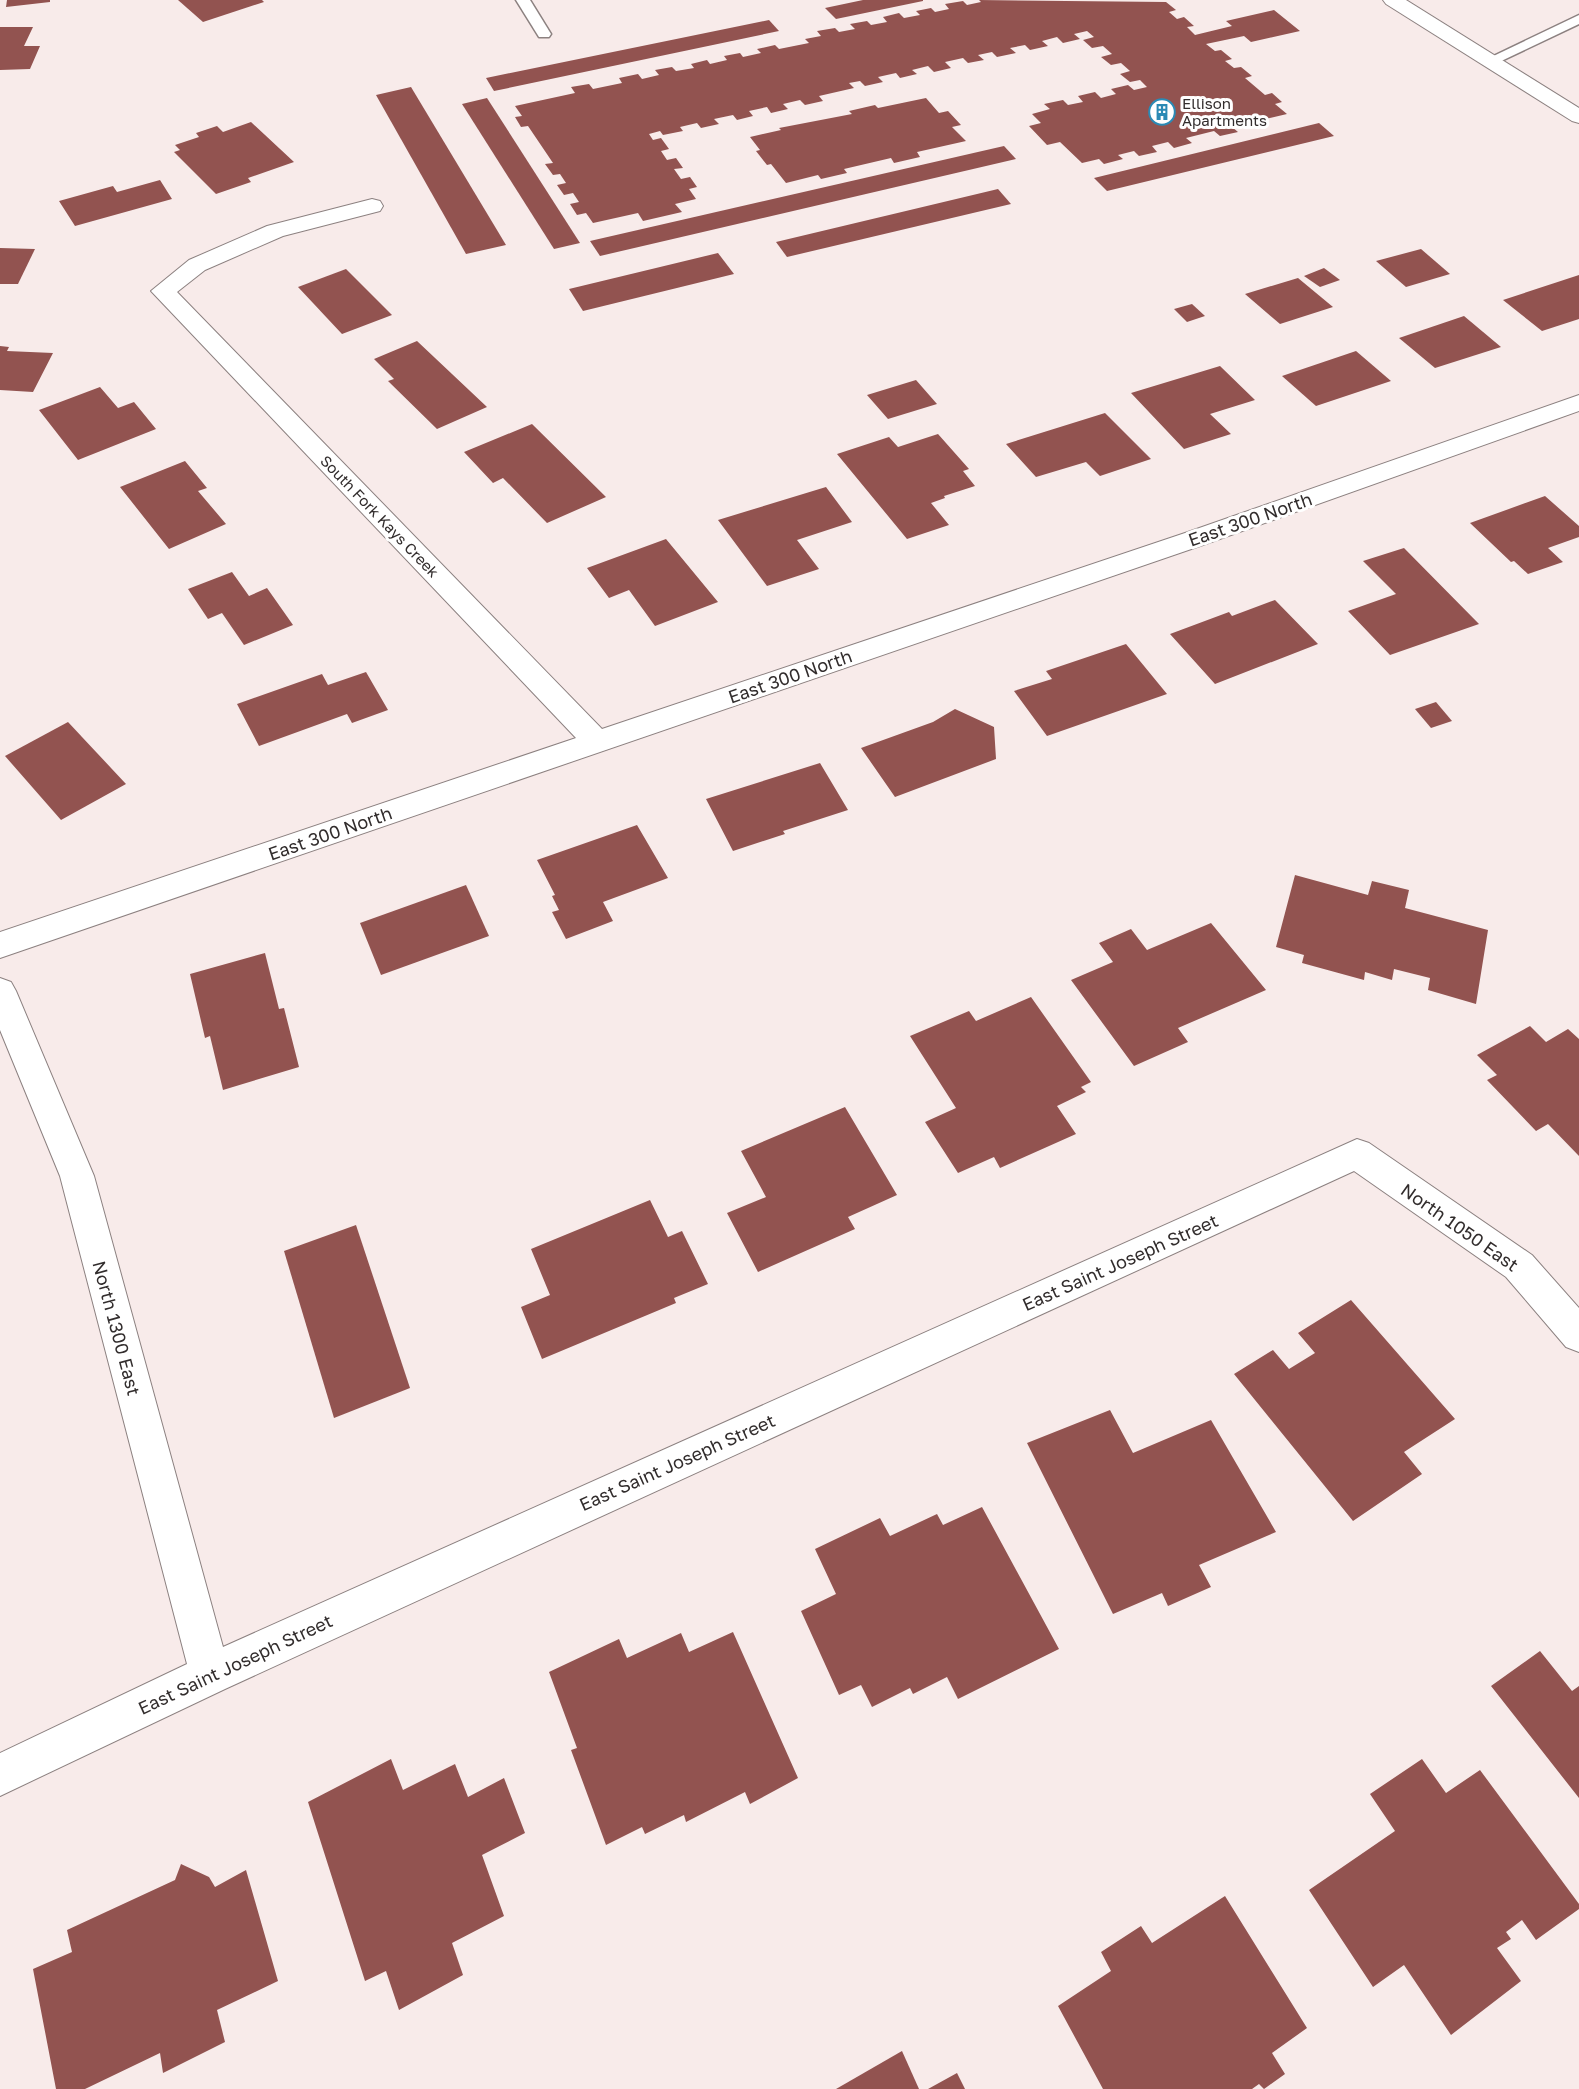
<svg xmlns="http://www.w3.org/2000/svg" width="1579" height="2089" viewBox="0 0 1579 2089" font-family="'Golos Text',sans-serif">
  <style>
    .building { fill: #925350 }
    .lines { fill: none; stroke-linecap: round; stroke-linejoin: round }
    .service-casing { stroke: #8c8180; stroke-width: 3 }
    .minor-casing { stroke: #8c8180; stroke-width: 2 }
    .service { fill: #fff; fill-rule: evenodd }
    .minor { fill: #fff; fill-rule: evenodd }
    .labels { text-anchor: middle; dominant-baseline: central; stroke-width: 6; stroke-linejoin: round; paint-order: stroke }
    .far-poi-label { font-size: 15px; fill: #322d2d; stroke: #fff; text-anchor: start }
    .far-street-label { font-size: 15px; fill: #322d2d; stroke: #fff }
    .street-label { font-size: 18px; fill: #322d2d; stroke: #fff }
  </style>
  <rect width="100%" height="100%" fill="#f8ebea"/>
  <g class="building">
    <path d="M7 0H50V2L6 7Z"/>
    <path d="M178 0H262L264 2 203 22Z"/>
    <path d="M863 0H923V1L836 19 825 8Z"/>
    <path d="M979 0 1166 2 1176 10 1169 12 1177 19 1184 17 1194 26 1187 27 1195 35 1232 26 1226 21 1274 10 1300 31 1251 42 1244 36 1206 44 1215 51 1221 50 1232 59 1225 61 1234 68 1241 67 1252 76 1245 78 1265 95 1272 93 1282 102 1275 104 1287 114 1232 127 1238 132 1220 136 1214 131 1186 138 1192 143 1174 148 1168 142 1152 146 1157 152 1139 156 1134 151 1118 155 1123 159 1104 164 1099 159 1082 163 1060 142 1047 145 1029 126 1041 123 1032 114 1050 109 1044 104 1063 100 1068 105 1083 102 1078 96 1095 92 1101 98 1116 94 1111 89 1128 85 1134 90 1147 87 1140 80 1130 82 1120 74 1130 71 1121 63 1111 65 1101 57 1112 54 1103 46 1092 48 1083 40 1094 37 1087 31 1074 34 1080 39 1063 43 1057 37 1042 41 1048 46 1030 50 1025 45 1010 48 1016 53 997 57 992 52 978 55 984 60 968 63 963 58 945 62 951 68 934 72 928 66 912 70 917 74 900 78 896 73 878 77 883 82 865 86 860 81 849 83 854 88 819 96 823 101 805 105 800 100 783 104 788 109 771 113 767 107 749 111 753 116 737 120 733 115 714 119 719 124 701 128 697 123 680 127 683 131 663 135 660 131 649 134 653 140 661 138 669 149 661 151 667 160 676 158 683 168 674 169 681 179 690 177 697 187 689 189 696 199 675 204 682 212 643 221 638 213 593 223 586 213 577 215 570 204 579 202 573 193 564 195 557 185 566 183 560 174 553 175 545 164 553 163 528 126 521 127 515 117 522 116 515 106 575 93 571 87 589 84 593 89 622 83 619 78 638 74 642 79 659 75 655 70 672 67 676 71 694 68 691 64 707 60 710 64 727 60 724 56 740 53 743 57 761 53 757 49 775 45 779 49 809 43 805 39 821 36 817 31 835 28 839 32 855 29 850 24 867 21 871 25 887 22 883 17 899 13 904 18 920 15 916 11 931 8 935 12 949 9 945 4 963 1 967 5 981 2Z"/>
    <path d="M769 20 779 31 494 91 486 78Z"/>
    <path d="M0 27H33L24 46H40L30 69 0 70Z"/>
    <path d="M411 87 506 245 466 254 376 95Z"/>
    <path d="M487 98 580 243 554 249 462 104Z"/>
    <path d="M926 98 939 113 948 111 961 125 952 127 966 141 917 152 920 157 894 163 891 158 844 169 847 173 821 179 818 175 786 183 771 164 767 165 756 151 760 150 750 137 781 130 779 128 852 114 849 111 875 105 878 108Z"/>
    <path d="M251 122 294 162 248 178 251 182 216 194 174 152 180 150 175 145 199 137 196 133 217 126 223 132Z"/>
    <path d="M1319 123 1334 136 1107 191 1094 178Z"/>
    <path d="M1004 146 1016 159 600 256 590 241Z"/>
    <path d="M160 180 172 199 75 226 59 201 113 186 117 192Z"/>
    <path d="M998 189 1011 204 787 257 776 242Z"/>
    <path d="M0 248 35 249 18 284H0Z"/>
    <path d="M1421 249 1450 274 1406 287 1376 261Z"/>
    <path d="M718 253 734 274 583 311 569 289Z"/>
    <path d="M1324 268 1340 280 1320 287 1304 276Z"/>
    <path d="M346 269 392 315 342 334 298 287Z"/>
    <path d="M1579 275V319L1542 331 1503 300Z"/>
    <path d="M1298 278 1333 307 1280 324 1245 294Z"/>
    <path d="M1192 304 1205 316 1187 322 1174 309Z"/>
    <path d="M1464 316 1501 347 1435 368 1399 338Z"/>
    <path d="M417 341 487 407 437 429 388 381 394 379 374 359Z"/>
    <path d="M0 346 9 347 7 351 53 353 33 392 0 390Z"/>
    <path d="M1356 351 1391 381 1316 406 1282 376Z"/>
    <path d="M1220 366 1255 400 1210 414 1231 434 1184 449 1131 393Z"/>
    <path d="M916 380 937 404 888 419 867 395Z"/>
    <path d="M100 387 118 408 134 402 156 429 78 460 39 410Z"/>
    <path d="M1105 413 1151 459 1100 476 1086 462 1036 477 1006 444Z"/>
    <path d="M532 424 606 497 547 523 503 478 493 483 464 452Z"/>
    <path d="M938 434 969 469 963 471 975 486 944 496 945 498 931 503 949 525 907 539 837 454 889 437 898 447Z"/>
    <path d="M185 461 207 488 198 491 226 524 169 549 120 487Z"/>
    <path d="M826 487 852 522 797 540 819 569 767 586 718 520Z"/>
    <path d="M1545 496 1579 526V537L1548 548 1563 562 1528 574 1514 561 1511 562 1470 523Z"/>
    <path d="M666 539 718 602 655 626 629 590 609 598 587 568Z"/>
    <path d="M1404 548 1479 624 1390 655 1348 611 1396 594 1363 561Z"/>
    <path d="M232 572 249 596 267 588 293 625 244 645 222 613 208 619 188 589Z"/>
    <path d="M1275 600 1318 644 1215 684 1170 634 1229 612 1232 616Z"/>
    <path d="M1126 644 1167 694 1047 736 1014 691 1052 679 1046 671Z"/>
    <path d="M366 672 388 710 352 723 347 714 259 746 237 704 322 674 328 685Z"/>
    <path d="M1436 702 1452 721 1431 728 1415 709Z"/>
    <path d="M955 709 994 727 996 759 895 797 861 748 933 722Z"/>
    <path d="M68 722 126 784 61 820 5 756Z"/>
    <path d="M820 763 848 810 783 831 785 834 733 851 706 799Z"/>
    <path d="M637 825 668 878 603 902 613 921 566 939 552 912 559 910 552 896 555 895 537 860Z"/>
    <path d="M1295 875 1368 895 1372 881 1409 890 1405 908 1488 930 1476 1004 1428 990 1430 978 1394 969 1392 980 1365 972 1364 980 1302 963 1304 955 1276 947Z"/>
    <path d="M466 885 489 936 381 975 360 923Z"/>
    <path d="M1211 923 1266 990 1178 1028 1188 1042 1134 1066 1071 980 1113 962 1099 943 1131 929 1147 950Z"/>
    <path d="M265 953 279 1009 284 1008 299 1067 223 1090 210 1036 205 1038 190 974Z"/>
    <path d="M1031 997 1091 1082 1081 1087 1086 1092 1057 1106 1076 1134 1000 1168 994 1157 958 1173 925 1122 956 1108 910 1036 969 1011 976 1021Z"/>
    <path d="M1530 1026 1546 1042 1568 1029 1579 1039V1156L1548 1124 1536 1131 1487 1080 1497 1075 1477 1055Z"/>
    <path d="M845 1107 897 1195 848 1217 855 1229 758 1272 727 1213 766 1197 741 1151Z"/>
    <path d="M650 1200 668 1237 682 1231 708 1284 674 1298 676 1303 542 1359 521 1307 550 1295 531 1249Z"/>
    <path d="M356 1225 410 1388 334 1418 284 1251Z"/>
    <path d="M1351 1300 1455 1419 1404 1452 1422 1474 1353 1521 1234 1374 1273 1350 1289 1369 1315 1353 1298 1333Z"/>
    <path d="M1110 1410 1133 1453 1211 1420 1276 1532 1199 1565 1211 1587 1168 1606 1162 1593 1113 1614 1027 1443Z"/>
    <path d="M982 1507 1059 1649 958 1699 947 1677 913 1694 910 1688 872 1707 861 1685 839 1695 801 1611 836 1594 815 1549 880 1518 890 1536 937 1514 943 1525Z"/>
    <path d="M733 1632 798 1778 750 1804 745 1792 686 1822 684 1815 645 1834 642 1827 606 1845 571 1750 577 1748 549 1672 619 1639 627 1658 681 1633 689 1652Z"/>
    <path d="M1540 1651 1572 1691 1579 1686V1798L1491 1686Z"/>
    <path d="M391 1759 403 1790 455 1764 468 1797 504 1778 525 1833 482 1855 504 1916 452 1943 463 1975 399 2010 386 1971 365 1981 308 1802Z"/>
    <path d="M1422 1759 1446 1793 1480 1770 1579 1904V1909L1536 1940 1522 1920 1506 1932 1511 1939 1497 1948 1521 1981 1451 2035 1404 1965 1373 1987 1309 1890 1395 1831 1370 1794Z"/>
    <path d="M181 1864 209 1877 215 1887 246 1870 278 1981 217 2010 225 2042 163 2073 160 2053 85 2089H56L33 1969 72 1952 67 1930 175 1880Z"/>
    <path d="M1225 1896 1307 2028 1272 2053 1285 2074 1264 2089 1259 2084 1252 2089H1103L1058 2006 1111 1971 1101 1952 1141 1926 1152 1943Z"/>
    <path d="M902 2051 919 2089H836Z"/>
    <path d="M957 2073 965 2089H928Z"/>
  </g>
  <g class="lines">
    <g class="service-casing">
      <g id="service">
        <path d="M516 0H530L551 34 549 37H539Z"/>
        <path d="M1579 15V24L1495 64 1490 65 1483 61Z"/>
      </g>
    </g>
    <g class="minor-casing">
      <g id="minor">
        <path d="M1383 0H1406L1579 108V123L1572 121 1386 4Z"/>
        <path d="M372 199 380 201 383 206 380 211 283 236 205 270 177 292 602 729 1185 533 1579 395V411L1203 545 0 958V932L576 738 151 291 189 260 267 226Z"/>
        <path d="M0 978 11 982 16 991 94 1176 223 1647 1357 1139 1369 1143 1532 1255 1579 1308V1352L1566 1347 1506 1277 1354 1171 225 1689 0 1796V1753L187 1664 60 1176 0 1030Z"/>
      </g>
    </g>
    <use href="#service" class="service"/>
    <use href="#minor" class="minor"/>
  </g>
  <defs>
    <g id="building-ring" transform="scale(1.35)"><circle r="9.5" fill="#fff" stroke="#2b8ab5" stroke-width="1.5"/><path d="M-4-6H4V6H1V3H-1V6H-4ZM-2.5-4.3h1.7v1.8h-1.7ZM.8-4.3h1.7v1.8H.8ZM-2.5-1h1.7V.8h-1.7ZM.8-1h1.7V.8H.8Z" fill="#2b8ab5"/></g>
  </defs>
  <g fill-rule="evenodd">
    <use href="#building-ring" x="1162" y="112"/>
  </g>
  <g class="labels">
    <g class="far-poi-label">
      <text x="1182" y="103">Ellison<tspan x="1182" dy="17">Apartments</tspan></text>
    </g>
    <g class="far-street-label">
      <text transform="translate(380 516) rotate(46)">South Fork Kays Creek</text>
    </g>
    <g class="street-label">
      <text transform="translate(1250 519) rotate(-19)">East 300 North</text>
      <text transform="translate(790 676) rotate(-19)">East 300 North</text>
      <text transform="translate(330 833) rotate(-19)">East 300 North</text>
      <text transform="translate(1460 1227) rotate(35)">North 1050 East</text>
      <text transform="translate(1120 1262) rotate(-24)">East Saint Joseph Street</text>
      <text transform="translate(117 1328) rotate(75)">North 1300 East</text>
      <text transform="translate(677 1462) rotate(-24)">East Saint Joseph Street</text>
      <text transform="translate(235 1664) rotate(-25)">East Saint Joseph Street</text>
    </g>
  </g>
</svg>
